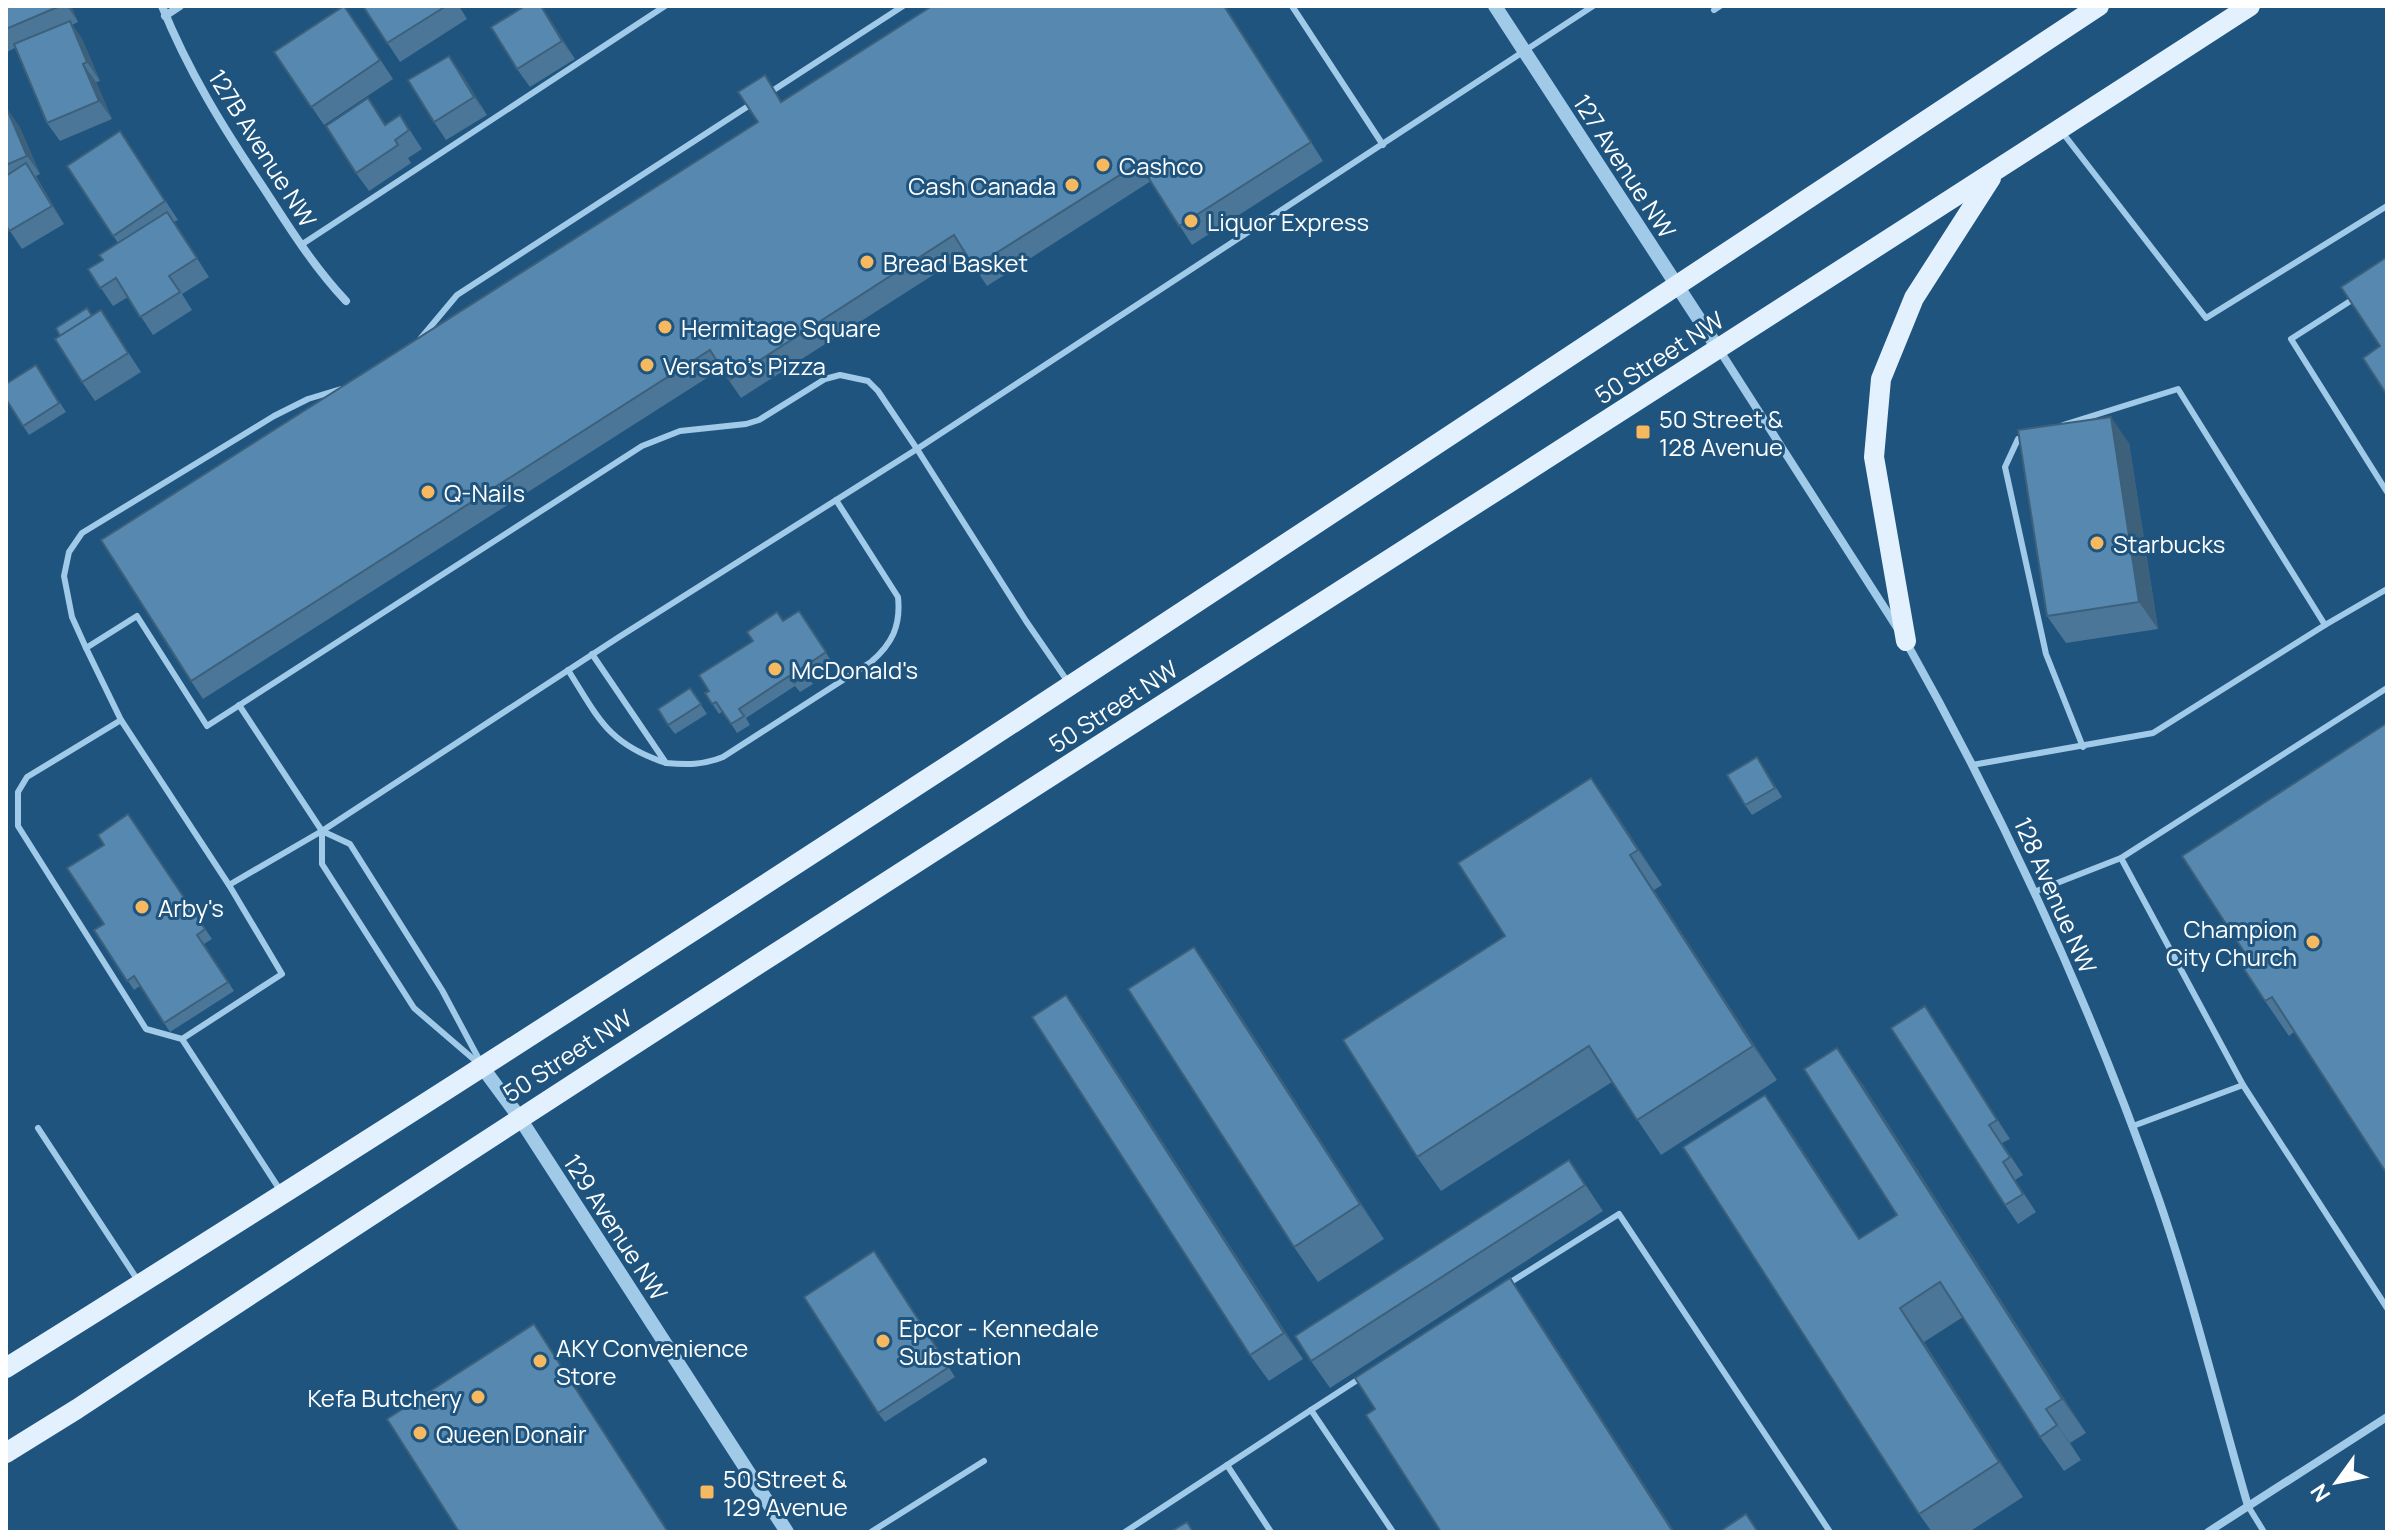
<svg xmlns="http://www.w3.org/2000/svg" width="2393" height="1538" viewBox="0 0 2393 1538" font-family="Manrope,sans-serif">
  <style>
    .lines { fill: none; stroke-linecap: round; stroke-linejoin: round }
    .service { stroke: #a1cae8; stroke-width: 6 }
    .minor { stroke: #a1cae8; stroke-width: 8 }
    .tertiary { stroke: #a1cae8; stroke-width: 14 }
    .primary { stroke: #e3f1fe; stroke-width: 20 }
    .wall { fill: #4b7697 }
    .shaded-wall { fill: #3d607b }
    .building { fill: #5789b0; stroke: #3d607b; stroke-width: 2 }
    .poi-dot { fill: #f7b960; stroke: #1e547e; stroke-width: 3 }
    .labels { text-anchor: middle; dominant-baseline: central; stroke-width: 6; stroke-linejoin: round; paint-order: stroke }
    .street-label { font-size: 24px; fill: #fff; stroke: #1e547e }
    .poi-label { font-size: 24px; fill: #fff; stroke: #1e547e; text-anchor: start }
  </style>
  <rect width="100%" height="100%" fill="#1e547e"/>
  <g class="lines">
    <g class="service">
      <path d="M1292 6 1383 145"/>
      <path d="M1714 10 1720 6"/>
      <path d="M769 93 903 6"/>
      <path d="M2062 132 2206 318 2387 206"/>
      <path d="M301 245 665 6"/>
      <path d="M2355 298 2291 339 2387 492"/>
      <path d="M421 338 457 295 753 103"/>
      <path d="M2026 437 2018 439 2005 467 2046 654 2083 747"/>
      <path d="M2325 625 2387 589"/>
      <path d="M86 648 137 616 207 726 642 446 680 431 746 424 759 420 825 379 840 375 868 381 878 391 917 449 1593 6"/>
      <path d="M592 654 666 763C687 765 703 765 723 757L871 662C892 644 901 626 898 597L836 500"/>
      <path d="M568 670C599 719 608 744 666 763"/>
      <path d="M2387 688 2121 858 2243 1085 2387 1308"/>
      <path d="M239 705 322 831 350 844 442 990 481 1063"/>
      <path d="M121 720 27 777 18 792V826L146 1029 182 1039 280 1190"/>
      <path d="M1972 765 2153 733 2325 625 2178 389 2063 425"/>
      <path d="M322 831V864L414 1008 478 1063"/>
      <path d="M229 885 322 831 619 637 917 449 1026 621 1068 682"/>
      <path d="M2034 892 2121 858"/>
      <path d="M182 1039 282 974 229 885 121 720 86 648 72 617 64 576 69 552 82 533 274 416 308 399 341 389"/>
      <path d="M2133 1126 2243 1085"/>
      <path d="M38 1128 137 1279"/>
      <path d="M1506 1285 1619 1214 1830 1532"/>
      <path d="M1362 1377 1311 1410 1393 1532"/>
      <path d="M1227 1465 1271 1532"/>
      <path d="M2248 1506 2264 1532"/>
      <path d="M871 1532 984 1461"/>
      <path d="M1125 1532 1311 1410"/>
    </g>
    <g class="minor">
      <path d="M162 6C188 71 224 129 263 187 289 227 313 266 346 301"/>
      <path d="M165 16 180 6"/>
      <path d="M1720 351 1898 629"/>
      <path d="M1905 640C2005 818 2091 1005 2158 1197 2193 1298 2218 1403 2248 1506"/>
      <path d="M2208 1532 2387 1417"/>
    </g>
    <g class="tertiary">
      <path d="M1495 6 1719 350"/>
      <path d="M483 1068 519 1117 787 1532"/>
    </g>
    <g class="primary">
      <path d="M1906 641 1874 457 1881 379 1914 298 1991 178"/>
      <path d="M6 1368C712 928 1405 465 2099 6"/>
      <path d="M6 1453 77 1409C796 933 1527 475 2250 6"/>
    </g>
  </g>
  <g class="wall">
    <path d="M6 6H71L78 22 72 25 82 39 100 81 96 82 112 119 60 141 47 123 15 48 7 52 6 50Z"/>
    <path d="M363 6H459L467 19 400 62Z"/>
    <path d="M541 6 575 59 530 87 517 69Z"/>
    <path d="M932 6H1225L1323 161 1192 245 1151 181 987 286 966 254 741 398 721 369 203 699 191 681 758 122 782 101Z"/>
    <path d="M357 24 393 79 324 125 274 52Z"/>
    <path d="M462 74 487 115 446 140 434 122Z"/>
    <path d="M7 109 20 128 40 174 36 176 64 224 22 249 6 225V110Z"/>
    <path d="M400 115 422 149 408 158 411 163 369 191 356 173 386 124Z"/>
    <path d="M120 131 178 220 174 222 209 277 182 294 192 310 153 335 128 297 113 306 88 269 103 260 118 243 67 166Z"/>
    <path d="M92 316 113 329 141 372 95 401 82 382Z"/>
    <path d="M42 375 66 412 29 435 23 426Z"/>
    <path d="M2129 443 2158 629 2066 643 2047 616Z"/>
    <path d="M799 611 832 662 808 677 813 684 800 692 795 686 746 718 750 725 737 733 723 711 719 714 705 693 783 621Z"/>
    <path d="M690 688 707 714 675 734 668 725Z"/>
    <path d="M2387 723 2294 1032 2289 1036 2265 1001 2248 958Z"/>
    <path d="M1757 757 1782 797 1752 815 1745 805Z"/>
    <path d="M1615 812 1662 885 1654 890 1777 1080 1661 1155 1612 1082 1441 1191 1417 1157Z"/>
    <path d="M128 814 212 939 204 944 234 991 170 1032 140 986 134 990 94 930 104 924Z"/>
    <path d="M1218 981 1384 1239 1318 1282 1294 1247Z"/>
    <path d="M1066 995 1085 1022 1303 1359 1269 1381 1250 1355Z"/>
    <path d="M1937 1024 2010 1139 2002 1143 2023 1175 2015 1180 2036 1212 2018 1224 2005 1205Z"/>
    <path d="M1861 1082 2086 1433 2070 1443 2081 1460 2064 1471 2040 1437 1963 1317 1924 1342 2023 1497 1969 1532H1932L1919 1514 1789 1129 1860 1239 1897 1215Z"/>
    <path d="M1569 1160 1603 1211 1330 1388 1311 1361Z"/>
    <path d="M874 1251 955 1377 885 1422 878 1413Z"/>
  </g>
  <g class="shaded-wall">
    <path d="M67 6H71L78 22Z"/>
    <path d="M541 6 549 17 575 59 562 41Z"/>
    <path d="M1224 6H1225L1323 161 1311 142Z"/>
    <path d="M70 21 82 39 100 81 87 62Z"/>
    <path d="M449 56 462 74 487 115 474 97Z"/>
    <path d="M83 64 96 82 112 119 99 101Z"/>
    <path d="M7 109 20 128 40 174 27 156Z"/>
    <path d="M26 163 39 182 64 224 52 206Z"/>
    <path d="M167 212 180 230 209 277 197 258Z"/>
    <path d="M2111 417 2129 443 2158 629 2139 602Z"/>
    <path d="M1591 778 1615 812 1662 885 1638 850Z"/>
    <path d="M1630 855 1654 890 1777 1080 1753 1046Z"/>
    <path d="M1194 947 1218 981 1384 1239 1360 1204Z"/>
    <path d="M1066 995 1085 1022 1303 1359 1284 1333Z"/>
    <path d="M1925 1006 1937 1024 2010 1139 1997 1120Z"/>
    <path d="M1837 1048 1861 1082 2086 1433 2062 1399Z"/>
    <path d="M1765 1095 1789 1129 1883 1274 1859 1239Z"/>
    <path d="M1510 1278 1534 1313 1675 1532H1673Z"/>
    <path d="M1900 1308 1924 1342 2023 1497 1999 1462Z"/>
    <path d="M534 1324 547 1343 669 1532H668Z"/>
    <path d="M2046 1409 2070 1443 2081 1460 2057 1425Z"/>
  </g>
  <g class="building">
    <path d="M6 6H60L6 29Z"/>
    <path d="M344 6 380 60 311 107 274 52Z"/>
    <path d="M363 6H446L387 43Z"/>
    <path d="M525 6H541L562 41 517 69 491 27Z"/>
    <path d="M932 6H1224L1311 142 1179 226 1139 163 974 267 954 235 729 380 710 350 191 681 101 540 758 122 738 92 765 75 781 102Z"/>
    <path d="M70 21 87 62 83 64 99 101 47 123 14 44Z"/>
    <path d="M449 56 474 97 434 122 408 80Z"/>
    <path d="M368 98 385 125 400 115 409 130 395 140 398 145 356 173 326 126Z"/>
    <path d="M7 109 27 156 6 165V110Z"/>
    <path d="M120 131 165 201 113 236 67 166Z"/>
    <path d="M26 163 52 206 9 231 6 225V176Z"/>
    <path d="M167 212 197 258 169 276 180 292 140 317 116 278 100 288 88 269 103 260 99 255Z"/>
    <path d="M2387 257V395L2363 358 2380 346 2341 287Z"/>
    <path d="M87 308 92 316 60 336 56 328Z"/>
    <path d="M101 310 128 353 82 382 55 339Z"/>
    <path d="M36 365 59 403 23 426 6 399V384Z"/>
    <path d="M2111 417 2139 602 2047 616 2018 430Z"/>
    <path d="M799 611 826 652 802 668 806 675 794 683 789 676 739 709 744 716 731 724 716 702 712 704 705 693 709 691 699 675 753 641 747 632 777 612 783 621Z"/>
    <path d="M690 688 701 704 668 725 658 709Z"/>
    <path d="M2387 723V1174L2272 997 2265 1001 2240 963 2248 958 2182 856Z"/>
    <path d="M1757 757 1775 788 1745 805 1727 775Z"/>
    <path d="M1591 778 1638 850 1630 855 1753 1046 1637 1120 1589 1046 1417 1157 1343 1040 1505 936 1458 863Z"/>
    <path d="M128 814 205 929 197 935 228 982 164 1023 134 976 127 981 94 930 104 924 67 868 104 845 98 835Z"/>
    <path d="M1194 947 1360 1204 1294 1247 1128 989Z"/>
    <path d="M1066 995 1284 1333 1250 1355 1032 1017Z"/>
    <path d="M1925 1006 1997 1120 1989 1125 2010 1157 2003 1162 2023 1194 2005 1205 1891 1028Z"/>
    <path d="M1837 1048 2062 1399 2046 1409 2057 1425 2040 1437 1940 1282 1900 1308 1999 1462 1919 1514 1683 1147 1765 1095 1859 1239 1897 1215 1804 1069Z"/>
    <path d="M1569 1160 1585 1185 1311 1361 1295 1336Z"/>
    <path d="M874 1251 949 1367 878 1413 804 1297Z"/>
    <path d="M1510 1278 1673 1532H1441L1366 1415 1375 1409 1355 1378Z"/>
    <path d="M534 1324 668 1532H459L387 1419Z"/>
    <path d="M1746 1514 1758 1532H1719Z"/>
    <path d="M1187 1522 1193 1532H1170Z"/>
  </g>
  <g class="poi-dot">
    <circle cx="1103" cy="165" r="8"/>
    <circle cx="1072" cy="185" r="8"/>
    <circle cx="1191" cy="221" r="8"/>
    <circle cx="867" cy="262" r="8"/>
    <circle cx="665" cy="327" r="8"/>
    <circle cx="647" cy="365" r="8"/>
    <rect x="1635" y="424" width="16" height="16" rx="4"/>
    <circle cx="428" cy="492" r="8"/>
    <circle cx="2097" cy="543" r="8"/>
    <circle cx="775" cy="669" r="8"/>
    <circle cx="142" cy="907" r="8"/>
    <circle cx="2313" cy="942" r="8"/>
    <circle cx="883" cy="1341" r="8"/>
    <circle cx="540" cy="1361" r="8"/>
    <circle cx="478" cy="1397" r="8"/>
    <circle cx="420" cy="1433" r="8"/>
    <rect x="699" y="1484" width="16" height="16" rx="4"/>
  </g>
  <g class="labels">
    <g class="street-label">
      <text transform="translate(263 148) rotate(58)">127B Avenue NW</text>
      <text transform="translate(1625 166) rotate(57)">127 Avenue NW</text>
      <text transform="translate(1659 357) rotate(-33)">50 Street NW</text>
      <text transform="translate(1113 706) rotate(-33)">50 Street NW</text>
      <text transform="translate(2056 895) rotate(66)">128 Avenue NW</text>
      <text transform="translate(567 1055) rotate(-33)">50 Street NW</text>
      <text transform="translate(616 1227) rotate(57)">129 Avenue NW</text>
    </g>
    <g class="poi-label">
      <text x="1119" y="165">Cashco</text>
      <text x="1056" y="185" text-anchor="end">Cash Canada</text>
      <text x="1207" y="221">Liquor Express</text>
      <text x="883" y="262">Bread Basket</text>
      <text x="681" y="327">Hermitage Square</text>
      <text x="663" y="365">Versato's Pizza</text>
      <text x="1659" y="418">50 Street &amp;<tspan x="1659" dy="28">128 Avenue</tspan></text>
      <text x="444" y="492">Q-Nails</text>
      <text x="2113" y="543">Starbucks</text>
      <text x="791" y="669">McDonald's</text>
      <text x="158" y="907">Arby's</text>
      <text x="2297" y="928" text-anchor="end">Champion<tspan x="2297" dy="28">City Church</tspan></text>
      <text x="899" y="1327">Epcor - Kennedale<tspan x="899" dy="28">Substation</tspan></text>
      <text x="556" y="1347">AKY Convenience<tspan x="556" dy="28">Store</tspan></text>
      <text x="462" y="1397" text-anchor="end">Kefa Butchery</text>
      <text x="436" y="1433">Queen Donair</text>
      <text x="723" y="1478">50 Street &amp;<tspan x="723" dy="28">129 Avenue</tspan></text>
    </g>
  </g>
  <rect width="2393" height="1538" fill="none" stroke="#ffffff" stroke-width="16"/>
  <g transform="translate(2337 1482) rotate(237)" stroke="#1e547e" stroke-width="6" paint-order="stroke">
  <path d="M0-6L14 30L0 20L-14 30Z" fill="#ffffff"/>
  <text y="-12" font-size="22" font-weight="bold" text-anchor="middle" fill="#ffffff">N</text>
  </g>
</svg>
